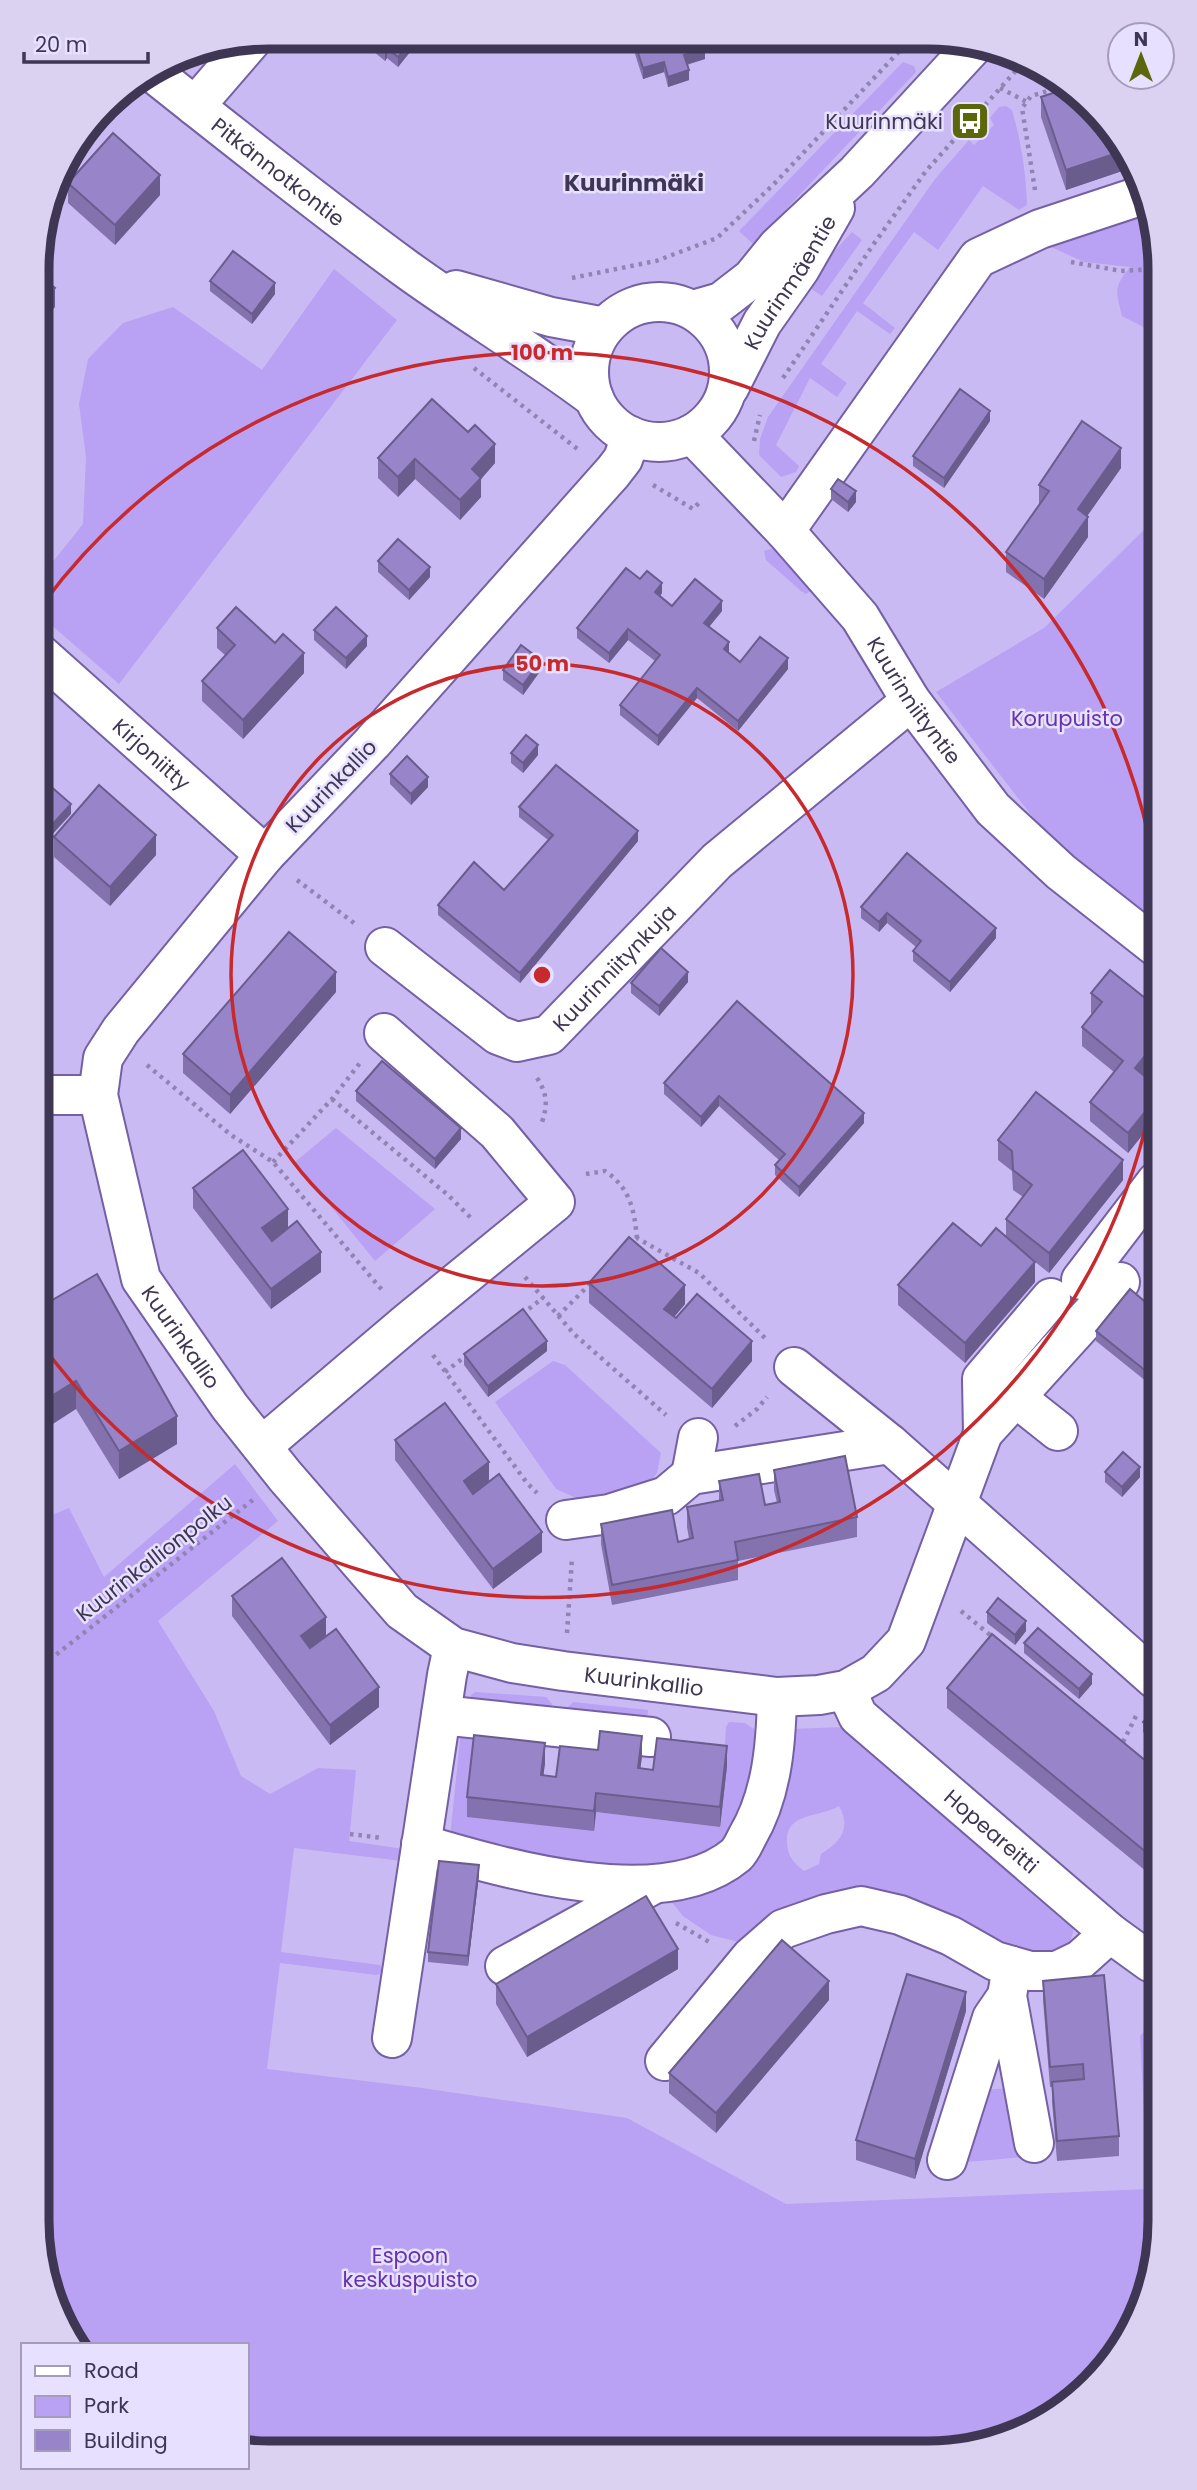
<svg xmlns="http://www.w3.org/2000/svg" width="1197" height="2490" viewBox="0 0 1197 2490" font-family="Poppins,sans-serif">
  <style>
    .green { fill: #b9a1f3; fill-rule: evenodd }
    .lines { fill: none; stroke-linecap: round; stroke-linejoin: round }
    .minor-casing { stroke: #7460a3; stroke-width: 42 }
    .path { stroke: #9184b3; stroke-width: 4.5; stroke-dasharray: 3.5 5; stroke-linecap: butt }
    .minor { stroke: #fff; stroke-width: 38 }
    .wall { fill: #8372ad }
    .shaded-wall { fill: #6a5c8d }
    .building { fill: #9884c9; stroke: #6a5c8d; stroke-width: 2 }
    .ring { fill: none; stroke: #c7292c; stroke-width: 3.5 }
    .labels { text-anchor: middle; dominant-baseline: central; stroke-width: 5; stroke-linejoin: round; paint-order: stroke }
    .poi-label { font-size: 21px; fill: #3f3654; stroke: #e7e0fe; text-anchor: end }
    .street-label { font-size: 21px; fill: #3f3654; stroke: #e7e0fe }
    .park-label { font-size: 21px; fill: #6533ae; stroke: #e7e0fe }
    .neighbourhood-label { font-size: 23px; font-weight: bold; fill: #3f3654; stroke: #e7e0fe }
    .rim { fill: none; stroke: #3f3654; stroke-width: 9 }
    .centre { fill: #c7292c; stroke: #e7e0fe; stroke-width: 3.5 }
    .ring-label { font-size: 21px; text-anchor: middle; font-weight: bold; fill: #c7292c; stroke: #e7e0fe; stroke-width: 5; stroke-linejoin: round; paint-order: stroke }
  </style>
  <rect width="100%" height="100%" fill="#cabaf4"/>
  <g class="green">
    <path d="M903 62 914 66 916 72 753 244 739 231Z"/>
    <path d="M1006 106 1012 110C1021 141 1026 172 1027 205L1019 210 983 186 938 250 914 232 863 303 895 328 890 334 857 311 821 364 847 383 837 397 810 378 776 445 799 466 796 472 781 477 759 455 760 439 768 417 935 179 969 140 974 145 994 125 990 118 999 107Z"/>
    <path d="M1152 208 1153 332 1122 316C1116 291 1113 288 1130 267L1084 262 1049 246Z"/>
    <path d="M852 232 862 240 822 296 804 284Z"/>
    <path d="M334 269 397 320 119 684 40 615V578L83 524 86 457 79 404 88 359 123 323 173 307 262 370Z"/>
    <path d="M1153 521 1155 925 1052 842 936 692 1044 628Z"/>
    <path d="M776 547 811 587V591L806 594 801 591 766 560 764 551Z"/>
    <path d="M336 1128 435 1209 375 1261 295 1162Z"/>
    <path d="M553 1361 565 1365 661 1453 657 1473 649 1483 608 1495 578 1499 556 1489 495 1402Z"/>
    <path d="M235 1464 278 1521 158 1621 214 1711 241 1776 270 1794 318 1768 356 1770 349 1841 404 1849 402 1861 294 1848 281 1952 380 1965 382 1969 380 1974 376 1975 280 1963 267 2069 422 2088 627 2118 786 2204 1148 2189 1140 2036 1159 2015 1160 2237 1143 2310 1112 2363 1057 2414 989 2445 247 2449V2345H74L68 2338 45 2282 42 1519 69 1508 104 1577Z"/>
    <path d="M475 1692 546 1697 552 1704 550 1716 469 1707 471 1695Z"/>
    <path d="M573 1702 648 1710 646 1729 568 1718V1707Z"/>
    <path d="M729 1722 745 1723 754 1729C761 1761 747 1815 735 1846L621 1875 450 1837 461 1731 468 1729 594 1831 596 1812 720 1827 726 1727Z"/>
    <path d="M845 1727 1073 1919V1933L1069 1944 1061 1952 1029 1955 905 1907 746 1944 711 1935 683 1916 667 1896C705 1893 724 1892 751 1863L789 1729ZM839 1806C852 1829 840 1842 821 1854L819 1864 804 1871C794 1863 788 1857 787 1844 784 1812 819 1818 839 1806Z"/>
    <path d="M1012 2088 1024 2157 967 2162 982 2090Z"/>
  </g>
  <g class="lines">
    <g class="minor-casing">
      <g id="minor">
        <path id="s1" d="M152 72C235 138 319 205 405 268 467 313 533 352 594 398"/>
        <path d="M195 106 252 40"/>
        <path d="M456 290 551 317 605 327"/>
        <circle cx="659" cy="372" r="70"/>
        <path d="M693 310 721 302 752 278 778 246 857 172 976 43"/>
        <path id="s2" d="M729 388 762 323 800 269 835 208"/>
        <path id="s3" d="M692 434 785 531 860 617 911 701 993 809 1061 872 1155 946"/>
        <path id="s4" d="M631 436 623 459 613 472 372 743 265 855 121 1030 103 1058 98 1095 141 1279 230 1407 285 1476 402 1611 453 1647 512 1663 563 1671 777 1697 819 1695 846 1690 876 1673 906 1641 983 1433 982 1379 1051 1298"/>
        <path d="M785 531 978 258 1040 229 1146 194"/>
        <path id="s5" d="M40 654 265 855"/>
        <path id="s6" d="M385 947 498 1035 517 1042 549 1035 717 861 911 701"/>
        <path d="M41 1095H98"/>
        <path d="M1081 1280 1156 1182"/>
        <path d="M794 1367 890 1444 1155 1679"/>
        <path d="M1015 1397 1058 1431"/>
        <path d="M983 1433 1120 1282"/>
        <path d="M262 1446 408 1322 555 1202 497 1132 384 1033"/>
        <path d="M691 1475 698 1438"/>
        <path d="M566 1520 609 1514 666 1496 691 1475 890 1444"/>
        <path id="s7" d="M846 1690 858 1716 1110 1933 1150 1962"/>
        <path d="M441 1715 651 1737"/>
        <path d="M421 1844C503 1868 663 1916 736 1855 741 1850 744 1843 747 1837 772 1795 776 1745 777 1697"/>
        <path d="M505 1966 652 1885"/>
        <path d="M1012 1966 1007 1996 1034 2143"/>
        <path d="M392 2038 447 1675 453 1647"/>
        <path d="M665 2061 751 1957 783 1929 826 1914 861 1906 900 1915 951 1936 995 1961 1030 1971H1057L1080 1960 1110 1933"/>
        <path d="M947 2160 992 2018 1007 1996"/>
      </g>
    </g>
    <g class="path">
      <path d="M1000 88 1027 102"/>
      <path d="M1035 190 1022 108 1031 96 1064 86"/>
      <path d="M1071 262 1121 271 1152 269"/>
      <path d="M572 278 656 261 717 238 773 185 909 41"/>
      <path d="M474 368 580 451"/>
      <path d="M783 378 873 245 926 171 1021 65"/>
      <path d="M754 441 760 415"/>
      <path d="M653 485 693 509 701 501"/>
      <path d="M297 880 354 923"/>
      <path d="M147 1065 231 1135 273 1162 382 1290"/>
      <path d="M537 1078C547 1093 548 1105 542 1122"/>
      <path d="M332 1099 448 1195 472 1219"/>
      <path d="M273 1162 332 1099 360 1063"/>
      <path d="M586 1174 605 1171C630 1188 634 1209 637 1238"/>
      <path d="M630 1245 637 1238 699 1273 767 1340"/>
      <path d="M525 1277 574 1334 666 1415"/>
      <path d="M522 1314 543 1298"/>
      <path d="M558 1316 591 1283"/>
      <path d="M433 1355 527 1483 537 1493"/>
      <path d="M445 1372 467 1355"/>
      <path d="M735 1426 757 1409 767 1397"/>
      <path d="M961 1611 995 1639"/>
      <path d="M567 1633 572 1558"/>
      <path d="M43 1665 254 1499"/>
      <path d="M1123 1742 1137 1714"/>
      <path d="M350 1834 382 1838"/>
      <path d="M676 1923 711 1943"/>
    </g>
    <use href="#minor" class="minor"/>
  </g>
  <g class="wall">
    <path d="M356 37 414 38V47L398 67 387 58 385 61Z"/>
    <path d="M635 44 705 59 687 65 689 80 668 87 664 72 643 79 635 54Z"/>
    <path d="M1041 97 1121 140 1134 167 1066 190 1041 117Z"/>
    <path d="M68 183 160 195 115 245 68 203Z"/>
    <path d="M210 281 275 294 252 324 210 291Z"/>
    <path d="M432 399 495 463 481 479V497L460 520 415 479 398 497 378 478V458Z"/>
    <path d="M990 421 944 488 913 466V456Z"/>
    <path d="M1121 468 1087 516 1088 537 1044 599 1006 572V552L1039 505V485Z"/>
    <path d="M831 489 856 502 848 512 831 499Z"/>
    <path d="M378 561 430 577 409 600 378 572Z"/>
    <path d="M640 579 662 593 660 596 672 606 722 611 709 627 729 653 740 662 788 669 738 731 697 698 658 746 620 715V705L655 661 628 640 609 663 577 638V628Z"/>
    <path d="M217 628 304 673 243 739 202 701V681L225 655 217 648Z"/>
    <path d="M314 630 367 646 346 669 314 640Z"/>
    <path d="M503 670H541L523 695 503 680Z"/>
    <path d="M511 753 538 755 523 773 511 763Z"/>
    <path d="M390 774 428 787 411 805 390 784Z"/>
    <path d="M519 807 638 841 520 983 438 915V905L504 890 548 840 519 817Z"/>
    <path d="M54 837 156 855 110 906 54 857Z"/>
    <path d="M861 907 996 938 950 992 913 961V951L916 947 887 923 879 932 861 918Z"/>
    <path d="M688 982 659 1016 631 993V983Z"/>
    <path d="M336 992 230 1114 183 1073V1054Z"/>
    <path d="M1091 993 1155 1006V1070L1152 1067 1145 1076 1155 1085 1156 1118 1128 1153 1090 1121V1102L1114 1072 1082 1046V1027L1092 1014 1091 1013Z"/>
    <path d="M664 1083 864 1123 799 1197 775 1175V1165L779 1160 719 1106 701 1127 664 1094Z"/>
    <path d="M356 1091 461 1139 435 1169 356 1101Z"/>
    <path d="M998 1140 1123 1180 1049 1273 1029 1257 1035 1282 965 1363 898 1305V1285L981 1246 1006 1237V1219L1023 1197 1013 1190 1012 1171 998 1160Z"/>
    <path d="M193 1188 288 1229 321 1272 271 1309 193 1208Z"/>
    <path d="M589 1283 685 1304 674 1317 752 1361 712 1408 589 1303Z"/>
    <path d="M42 1306 177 1444 119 1479 76 1409Z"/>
    <path d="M1156 1311 1157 1390 1096 1341V1331Z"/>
    <path d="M547 1351 488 1397 464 1365V1354Z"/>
    <path d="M395 1440 489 1482 542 1552 493 1589 395 1460Z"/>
    <path d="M774 1470 857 1517V1537L738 1561V1580L612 1605 601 1544V1524L678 1542 689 1539 687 1527V1507L719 1501V1481L765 1505 777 1503 774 1490Z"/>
    <path d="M1105 1472 1140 1477 1122 1497 1105 1482Z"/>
    <path d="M232 1596 326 1636 379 1707 330 1745 232 1616Z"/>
    <path d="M987 1612 1026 1631 1015 1645 987 1623Z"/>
    <path d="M1024 1643 1092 1684 1079 1699 1024 1653Z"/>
    <path d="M947 1688 1158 1771V1881L947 1708Z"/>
    <path d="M1158 1705V1744L1143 1732V1722Z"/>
    <path d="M642 1756 640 1769 653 1770 727 1766 720 1827 596 1812 594 1831 467 1817V1797L545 1763 543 1776 556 1777Z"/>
    <path d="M479 1875 468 1966 428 1962V1952Z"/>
    <path d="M678 1969 527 2057 496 2004V1984Z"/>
    <path d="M1043 1981 1119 2136V2156L1057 2161 1052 2102V2087H1050L1043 2000Z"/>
    <path d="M829 2000 716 2133 669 2093V2073Z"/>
    <path d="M966 2011 915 2179 856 2160V2140Z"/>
  </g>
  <g class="shaded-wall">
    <path d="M413 38 414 47 398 67V57Z"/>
    <path d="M387 48V58L385 61V50Z"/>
    <path d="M705 49V59L684 65V55Z"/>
    <path d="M664 62V72L643 79V68Z"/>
    <path d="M689 70V80L668 87V77Z"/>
    <path d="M1126 150 1134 167 1066 190V170Z"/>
    <path d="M160 175V195L115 245V225Z"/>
    <path d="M275 283V294L252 324V314Z"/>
    <path d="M55 288V307L39 327V307Z"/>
    <path d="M990 411V421L944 488V478Z"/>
    <path d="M495 444V463L481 479V497L460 520V500L472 469Z"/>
    <path d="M1121 448V468L1078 529V509Z"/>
    <path d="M415 459V479L398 497V477Z"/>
    <path d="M856 491V502L848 512V502Z"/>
    <path d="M1088 517V537L1044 599V579Z"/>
    <path d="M430 567V577L409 600V590Z"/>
    <path d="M662 583V593L655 602V592Z"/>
    <path d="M722 601V611L704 633V623Z"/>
    <path d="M628 629V640L609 663V653Z"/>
    <path d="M367 636V646L346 669V658Z"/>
    <path d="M729 642V653L724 649Z"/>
    <path d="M304 653V673L243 739V720Z"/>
    <path d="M788 658V669L738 731V721Z"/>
    <path d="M541 660V670L523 695V685Z"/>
    <path d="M697 688V698L658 746V736Z"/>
    <path d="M538 745V755L523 773V763Z"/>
    <path d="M428 777V787L411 805V794Z"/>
    <path d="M71 804V814L40 848V838Z"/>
    <path d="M638 831V841L520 983V973Z"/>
    <path d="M156 835V855L110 906V887Z"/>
    <path d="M887 913V923L879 932V922Z"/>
    <path d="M996 928V938L950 992V982Z"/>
    <path d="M336 972V992L230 1114V1095Z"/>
    <path d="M688 972V982L659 1016V1006Z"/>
    <path d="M1152 1047V1067L1135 1088V1068Z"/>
    <path d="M719 1096V1106L701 1127V1117Z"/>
    <path d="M1156 1098V1118L1128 1153V1133Z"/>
    <path d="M864 1113V1123L799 1197V1187Z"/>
    <path d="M461 1128V1139L435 1169V1159Z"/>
    <path d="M1123 1160V1180L1049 1273V1253Z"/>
    <path d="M288 1209V1229L262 1248V1228Z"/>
    <path d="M321 1252V1272L271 1309V1289Z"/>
    <path d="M1035 1262V1282L965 1363V1343Z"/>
    <path d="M685 1285V1304L664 1329V1309Z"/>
    <path d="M547 1341V1351L488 1397V1386Z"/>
    <path d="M752 1341V1361L712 1408V1389Z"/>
    <path d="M76 1381V1409L42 1431V1402Z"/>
    <path d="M177 1416V1444L119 1479V1451Z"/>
    <path d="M489 1462V1482L464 1501V1481Z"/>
    <path d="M1140 1467V1477L1122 1497V1487Z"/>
    <path d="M542 1532V1552L493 1589V1569Z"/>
    <path d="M326 1617V1636L301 1656V1636Z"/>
    <path d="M1026 1621V1631L1015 1645V1635Z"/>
    <path d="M1092 1674V1684L1079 1699V1689Z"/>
    <path d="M379 1687V1707L330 1745V1725Z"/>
    <path d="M642 1736V1756L638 1788V1768Z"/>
    <path d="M545 1743V1763L541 1795V1775Z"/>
    <path d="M727 1746V1766L720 1827V1807Z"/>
    <path d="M596 1793V1812L594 1831V1811Z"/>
    <path d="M479 1865V1875L468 1966V1956Z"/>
    <path d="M678 1949V1969L527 2057V2037Z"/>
    <path d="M829 1981V2000L716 2133V2113Z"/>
    <path d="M966 1992V2011L915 2179V2159Z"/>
  </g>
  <g class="building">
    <path d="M368 37 413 38 398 57 387 48 385 50Z"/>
    <path d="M650 39H702L705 49 684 55 689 70 668 77 664 62 643 68 635 44Z"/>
    <path d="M1068 88 1082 95 1121 140 1126 150 1066 170 1041 97Z"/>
    <path d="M113 133 160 175 115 225 68 183Z"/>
    <path d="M233 251 275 283 252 314 210 281Z"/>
    <path d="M39 275 55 288 39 307Z"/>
    <path d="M960 389 990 411 944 478 913 456Z"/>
    <path d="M432 399 468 432 475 425 495 444 472 469 481 478 460 500 415 459 398 477 378 458Z"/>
    <path d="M1082 421 1121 448 1078 509 1088 517 1044 579 1006 552 1049 491 1039 485Z"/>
    <path d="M838 479 856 491 848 502 831 489Z"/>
    <path d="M398 539 430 567 409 590 378 561Z"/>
    <path d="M626 568 640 579 647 571 662 583 655 592 672 606 695 579 722 601 704 623 729 642 724 649 740 662 760 637 788 658 738 721 697 688 658 736 620 705 660 655 628 629 609 653 577 628Z"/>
    <path d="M236 607 275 643 283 634 304 653 243 720 202 681 235 645 217 628Z"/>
    <path d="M336 607 367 636 346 658 314 630Z"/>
    <path d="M521 645 541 660 523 685 503 670Z"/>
    <path d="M526 735 538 745 523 763 511 753Z"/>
    <path d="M407 756 428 777 411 794 390 774Z"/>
    <path d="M556 765 638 831 520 973 438 905 474 862 504 890 553 835 519 807Z"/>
    <path d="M40 777 71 804 40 838Z"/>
    <path d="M99 785 156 835 110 887 54 837Z"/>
    <path d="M907 853 996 928 950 982 913 951 921 941 887 913 879 922 861 907Z"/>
    <path d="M289 932 336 972 230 1095 183 1054Z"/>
    <path d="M661 948 688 972 659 1006 631 983Z"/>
    <path d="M1110 970 1155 1006V1050L1152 1047 1135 1068 1155 1085 1156 1098 1128 1133 1090 1102 1123 1061 1082 1027 1102 1002 1091 993Z"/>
    <path d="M737 1001 864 1113 799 1187 775 1165 785 1154 719 1096 701 1117 664 1083Z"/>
    <path d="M382 1061 461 1128 435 1159 356 1091Z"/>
    <path d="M1036 1092 1123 1160 1049 1253 1006 1219 1032 1185 1013 1170 1012 1151 998 1140Z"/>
    <path d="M243 1150 288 1209 262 1228 272 1241 297 1221 321 1252 271 1289 193 1188Z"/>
    <path d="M953 1223 981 1246 996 1228 1035 1262 965 1343 898 1285Z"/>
    <path d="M629 1237 685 1285 664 1309 676 1318 697 1294 752 1341 712 1389 589 1283Z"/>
    <path d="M97 1274 177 1416 119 1451 76 1381 42 1402V1306Z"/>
    <path d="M1130 1289 1156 1311 1157 1380 1096 1331Z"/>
    <path d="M523 1309 547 1341 488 1386 464 1354Z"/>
    <path d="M445 1403 489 1462 464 1481 473 1494 499 1474 542 1532 493 1569 395 1440Z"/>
    <path d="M1123 1452 1140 1467 1122 1487 1105 1472Z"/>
    <path d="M845 1456 857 1517 735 1542 738 1560 612 1585 601 1524 672 1510 678 1542 693 1538 687 1507 723 1500 719 1481 759 1474 765 1505 780 1502 774 1470Z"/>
    <path d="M282 1558 326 1617 301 1636 310 1648 336 1629 379 1687 330 1725 232 1596Z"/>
    <path d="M998 1598 1026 1621 1015 1635 987 1612Z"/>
    <path d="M1038 1628 1092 1674 1079 1689 1024 1643Z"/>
    <path d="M992 1634 1158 1771V1862L947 1688Z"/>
    <path d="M1158 1705V1734L1143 1722Z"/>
    <path d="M600 1731 642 1736 638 1768 653 1770 657 1738 727 1746 720 1807 596 1793 594 1811 467 1797 474 1735 545 1743 541 1775 556 1777 560 1746 598 1750Z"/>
    <path d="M439 1861 479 1865 468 1956 428 1952Z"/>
    <path d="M646 1896 678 1949 527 2037 496 1984Z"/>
    <path d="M782 1940 829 1981 716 2113 669 2073Z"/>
    <path d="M907 1974 966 1992 915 2159 856 2140Z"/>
    <path d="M1104 1975 1119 2136 1057 2141 1052 2082 1084 2079 1083 2064 1050 2067 1043 1981Z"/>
  </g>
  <g class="ring">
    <circle cx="542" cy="975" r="311"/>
    <path d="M1155 1083A622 622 0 0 1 42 1345M42 605A622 622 0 0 1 1155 867"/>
  </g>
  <defs>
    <g id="bus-square" transform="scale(2.0125)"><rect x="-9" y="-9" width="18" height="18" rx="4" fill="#5c670b" stroke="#e7e0fe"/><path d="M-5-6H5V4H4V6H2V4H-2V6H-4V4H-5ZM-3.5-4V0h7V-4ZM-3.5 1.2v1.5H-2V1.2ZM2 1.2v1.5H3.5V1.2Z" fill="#fff"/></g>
  </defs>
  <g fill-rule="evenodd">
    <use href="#bus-square" x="970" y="121"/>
  </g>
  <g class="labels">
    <g class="poi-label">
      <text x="943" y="121">Kuurinmäki</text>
    </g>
    <g class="street-label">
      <text stroke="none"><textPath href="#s1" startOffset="161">Pitkännotkontie</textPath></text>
      <text stroke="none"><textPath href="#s2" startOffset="122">Kuurinmäentie</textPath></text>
      <text stroke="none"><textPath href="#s3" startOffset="348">Kuurinniityntie</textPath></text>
      <text stroke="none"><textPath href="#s5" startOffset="150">Kirjoniitty</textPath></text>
      <text transform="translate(331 786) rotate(-46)">Kuurinkallio</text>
      <text stroke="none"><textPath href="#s6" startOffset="290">Kuurinniitynkuja</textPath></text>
      <text stroke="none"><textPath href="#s4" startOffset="1115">Kuurinkallio</textPath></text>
      <text transform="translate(154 1558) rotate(-38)">Kuurinkallionpolku</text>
      <text stroke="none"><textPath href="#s4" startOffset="1724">Kuurinkallio</textPath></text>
      <text stroke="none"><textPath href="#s7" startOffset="205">Hopeareitti</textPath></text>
    </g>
    <g class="park-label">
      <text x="1067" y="718">Korupuisto</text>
      <text x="410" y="2255">Espoon<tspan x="410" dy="24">keskuspuisto</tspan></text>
    </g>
    <g class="neighbourhood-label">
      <text x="634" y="183">Kuurinmäki</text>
    </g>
  </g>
  <path d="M0 0H1197V2490H0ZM269 49H928A220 220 0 0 1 1148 269V2221A220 220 0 0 1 928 2441H269A220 220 0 0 1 49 2221V269A220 220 0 0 1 269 49Z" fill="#dad2f0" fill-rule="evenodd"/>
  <path class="rim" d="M269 49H928A220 220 0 0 1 1148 269V2221A220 220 0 0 1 928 2441H269A220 220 0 0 1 49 2221V269A220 220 0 0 1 269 49Z"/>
  <circle cx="542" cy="975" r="10" class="centre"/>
  <g class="ring-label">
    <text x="542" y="360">100 m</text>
    <text x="542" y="671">50 m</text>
  </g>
  <rect x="21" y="2343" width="228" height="126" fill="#e7e0fe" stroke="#a49cba" stroke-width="2"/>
  <rect x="35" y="2366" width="35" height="10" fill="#ffffff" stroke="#a49cba" stroke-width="2"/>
  <text x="84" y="2378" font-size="21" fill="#3f3654">Road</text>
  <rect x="35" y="2396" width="35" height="21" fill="#b9a1f3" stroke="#a49cba" stroke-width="2"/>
  <text x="84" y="2413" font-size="21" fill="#3f3654">Park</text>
  <rect x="35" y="2430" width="35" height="21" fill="#9884c9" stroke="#a49cba" stroke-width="2"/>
  <text x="84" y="2448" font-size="21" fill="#3f3654">Building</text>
  <g transform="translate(1141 56)"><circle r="33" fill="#e7e0fe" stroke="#a49cba" stroke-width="2"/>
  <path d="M0-5L12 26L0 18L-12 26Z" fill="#5c670b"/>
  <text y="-10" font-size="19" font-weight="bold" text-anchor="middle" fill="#3f3654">N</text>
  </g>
  <path d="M24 52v10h124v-10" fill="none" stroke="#3f3654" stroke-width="3.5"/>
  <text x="35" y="52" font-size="21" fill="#3f3654" stroke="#e7e0fe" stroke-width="5" paint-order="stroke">20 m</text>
</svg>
